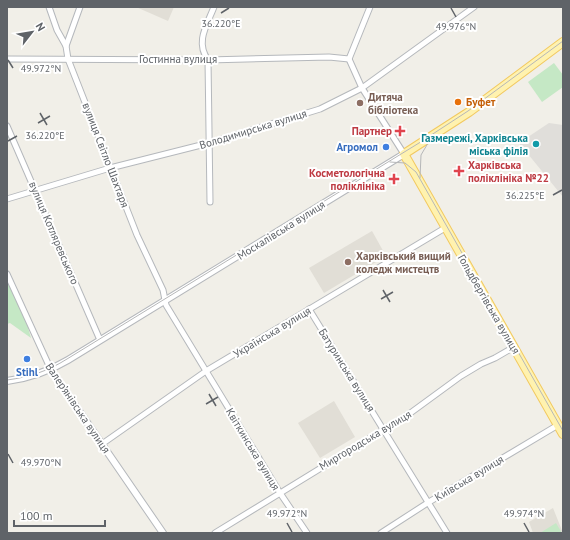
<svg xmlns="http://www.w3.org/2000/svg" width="570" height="540" viewBox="0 0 570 540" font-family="'PT Sans',sans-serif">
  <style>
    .industrial { fill: #e0deda }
    .education { fill: #e1ded6 }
    .green { fill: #c5e8c5 }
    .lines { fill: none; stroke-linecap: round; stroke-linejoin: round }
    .minor-casing { stroke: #b5b8bc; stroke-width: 7 }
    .tertiary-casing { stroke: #b5b8bc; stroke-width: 8 }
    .primary-casing { stroke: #f2c960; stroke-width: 10 }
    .minor { stroke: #fff; stroke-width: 5 }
    .tertiary { stroke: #fff; stroke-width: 6 }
    .primary { stroke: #fff2af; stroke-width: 8 }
    .tram { stroke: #b6b7b8; stroke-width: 1 }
    .ticks { fill: none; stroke: #5f6368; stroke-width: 1.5 }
    .food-dot { fill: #e8710a; stroke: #fff; stroke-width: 1.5 }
    .education-dot { fill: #8d6e63; stroke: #fff; stroke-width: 1.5 }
    .health-dot { fill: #e0444e; stroke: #fff; stroke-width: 1.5 }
    .culture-dot { fill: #0f9aa8; stroke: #fff; stroke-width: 1.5 }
    .shop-dot { fill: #3f7fe0; stroke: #fff; stroke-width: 1.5 }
    .labels { text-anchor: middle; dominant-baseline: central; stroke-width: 4; stroke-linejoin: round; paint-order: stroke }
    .street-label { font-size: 11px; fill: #5f6368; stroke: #fff }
    .education-label { font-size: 11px; font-weight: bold; fill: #785e54; stroke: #fff; text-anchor: start }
    .food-label { font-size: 11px; font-weight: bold; fill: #c56008; stroke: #fff; text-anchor: start }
    .health-label { font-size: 11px; font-weight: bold; fill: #be3a42; stroke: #fff; text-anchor: end }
    .culture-label { font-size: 11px; font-weight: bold; fill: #0d838f; stroke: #fff; text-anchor: end }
    .shop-label { font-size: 11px; font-weight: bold; fill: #366cbe; stroke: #fff; text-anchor: end }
    .ticks-label { font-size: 10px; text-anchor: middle; fill: #5f6368; stroke: #fff; stroke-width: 4; stroke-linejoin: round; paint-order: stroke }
  </style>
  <rect width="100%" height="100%" fill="#f1efe8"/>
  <path class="industrial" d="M549 123 563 125V197L519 143Z"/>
  <g class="education">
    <path d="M136 7H174L168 21Z"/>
    <path d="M372 231 386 256 324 293 309 268Z"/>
    <path d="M334 401 355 437 320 458 298 423Z"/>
    <path d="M553 508 563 533H533L529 522Z"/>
  </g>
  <g class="green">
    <path d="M554 63 563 75V87L542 102 528 82Z"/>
    <path d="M7 274 23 310 31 338 10 323 7 324Z"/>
    <path d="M556 523 562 533H540Z"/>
  </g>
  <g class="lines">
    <g class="minor-casing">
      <g id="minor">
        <path d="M49 7 57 30 66 46"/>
        <path d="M80 7 66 46 68 59 137 235 163 290 166 305 280 493 307 533"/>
        <path d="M370 7 349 59 362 88 404 154"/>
        <path d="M7 59 208 60 329 57 349 59"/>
        <path d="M7 126 100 340"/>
        <path d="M7 199 110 168 209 143 320 109 362 88 474 7"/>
        <path d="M210 202 208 60C195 42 207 25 214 7"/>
        <path d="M7 274 51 370"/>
        <path d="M309 309 447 533"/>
        <path d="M102 444 206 371 445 228"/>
        <path d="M215 533 409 414 461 376 481 364 495 358 514 347"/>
        <path d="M381 533 429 502 558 425"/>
      </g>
    </g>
    <g class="tertiary-casing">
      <g id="tertiary">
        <path d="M51 370 163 533"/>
        <path d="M7 381C30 378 48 372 68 360L404 154"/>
      </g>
    </g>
    <g class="primary-casing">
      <path id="primary" d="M563 42 469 112 404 154 563 434"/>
    </g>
    <use href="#minor" class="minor"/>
    <use href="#tertiary" class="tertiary"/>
    <use href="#primary" class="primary"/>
    <g class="tram">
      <path d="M390 162 405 163 416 172 563 431"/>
      <path d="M420 178 421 155 431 138"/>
      <path d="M7 380C30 377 48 371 67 359L419 143 468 111 563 41"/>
    </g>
  </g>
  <path class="ticks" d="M451 8 456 17M221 13 229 8M8 60 13 68M40 113 47 125M38 123 50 116M8 141 17 136M553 195 562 190M383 290 390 302M381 299 393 292M209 394 216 406M206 404 218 397M8 454 13 463M287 523 292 532M524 523 529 532"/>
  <circle class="food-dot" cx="458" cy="102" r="4"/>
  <g class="education-dot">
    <circle cx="360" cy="103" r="4"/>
    <circle cx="348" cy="262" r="4"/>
  </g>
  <g class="health-dot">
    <path d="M398 125h4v4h4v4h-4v4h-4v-4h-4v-4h4z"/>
    <path d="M457 165h4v4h4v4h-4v4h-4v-4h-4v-4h4z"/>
    <path d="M392 173h4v4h4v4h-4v4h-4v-4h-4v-4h4z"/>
  </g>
  <circle class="culture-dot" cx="536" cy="144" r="4"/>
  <g class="shop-dot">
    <circle cx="386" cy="147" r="4"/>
    <circle cx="27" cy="359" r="4"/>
  </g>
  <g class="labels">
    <g class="street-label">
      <text x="178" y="59">Гостинна вулиця</text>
      <text transform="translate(253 129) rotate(-17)">Володимирська вулиця</text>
      <text transform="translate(106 155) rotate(69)">вулиця Світло Шахтаря</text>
      <text transform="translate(281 230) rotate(-32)">Москалівська вулиця</text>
      <text transform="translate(54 233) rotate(67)">вулиця Котляревського</text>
      <text transform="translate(489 304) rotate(60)">Гольдбергівська вулиця</text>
      <text transform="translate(272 332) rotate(-31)">Українська вулиця</text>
      <text transform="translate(347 370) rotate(58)">Батуринська вулиця</text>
      <text transform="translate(78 408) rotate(56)">Валер’янівська вулиця</text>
      <text transform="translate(365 440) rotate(-31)">Миргородська вулиця</text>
      <text transform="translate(253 449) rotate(59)">Квіткинська вулиця</text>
      <text transform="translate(469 478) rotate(-31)">Київська вулиця</text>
    </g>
    <g class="education-label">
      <text x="368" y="97">Дитяча<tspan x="368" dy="13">бібліотека</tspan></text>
      <text x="356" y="256">Харківський вищий<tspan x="356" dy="13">коледж мистецтв</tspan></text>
    </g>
    <g class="food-label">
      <text x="466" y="102">Буфет</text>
    </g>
    <g class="health-label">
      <text x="392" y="131">Партнер</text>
      <text x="468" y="165" text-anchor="start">Харківська<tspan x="468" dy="13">поліклініка №22</tspan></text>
      <text x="385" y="173">Косметологічна<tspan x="385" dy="13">поліклініка</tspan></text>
    </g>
    <g class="culture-label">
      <text x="528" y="138">Газмережі, Харківська<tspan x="528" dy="13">міська філія</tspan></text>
    </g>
    <g class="shop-label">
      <text x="378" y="147">Агромол</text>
      <text x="27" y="372" text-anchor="middle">Stihl</text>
    </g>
  </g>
  <g class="ticks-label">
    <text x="221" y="27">36.220°E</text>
    <text x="456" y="30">49.976°N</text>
    <text x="41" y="72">49.972°N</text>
    <text x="45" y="139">36.220°E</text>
    <text x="525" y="199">36.225°E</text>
    <text x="41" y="466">49.970°N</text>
    <text x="287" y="517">49.972°N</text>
    <text x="524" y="517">49.974°N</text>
  </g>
  <rect width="570" height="540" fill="none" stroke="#5f6368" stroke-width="16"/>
  <g transform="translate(32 32) rotate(59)" stroke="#ffffff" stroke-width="3" paint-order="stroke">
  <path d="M0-3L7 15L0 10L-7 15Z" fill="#5f6368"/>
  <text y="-6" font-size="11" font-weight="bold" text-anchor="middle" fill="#5f6368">N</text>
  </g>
  <path d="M14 520v6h91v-6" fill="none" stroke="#5f6368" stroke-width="2"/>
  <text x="20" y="520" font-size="12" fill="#5f6368" stroke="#ffffff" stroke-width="3" paint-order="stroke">100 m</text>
</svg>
